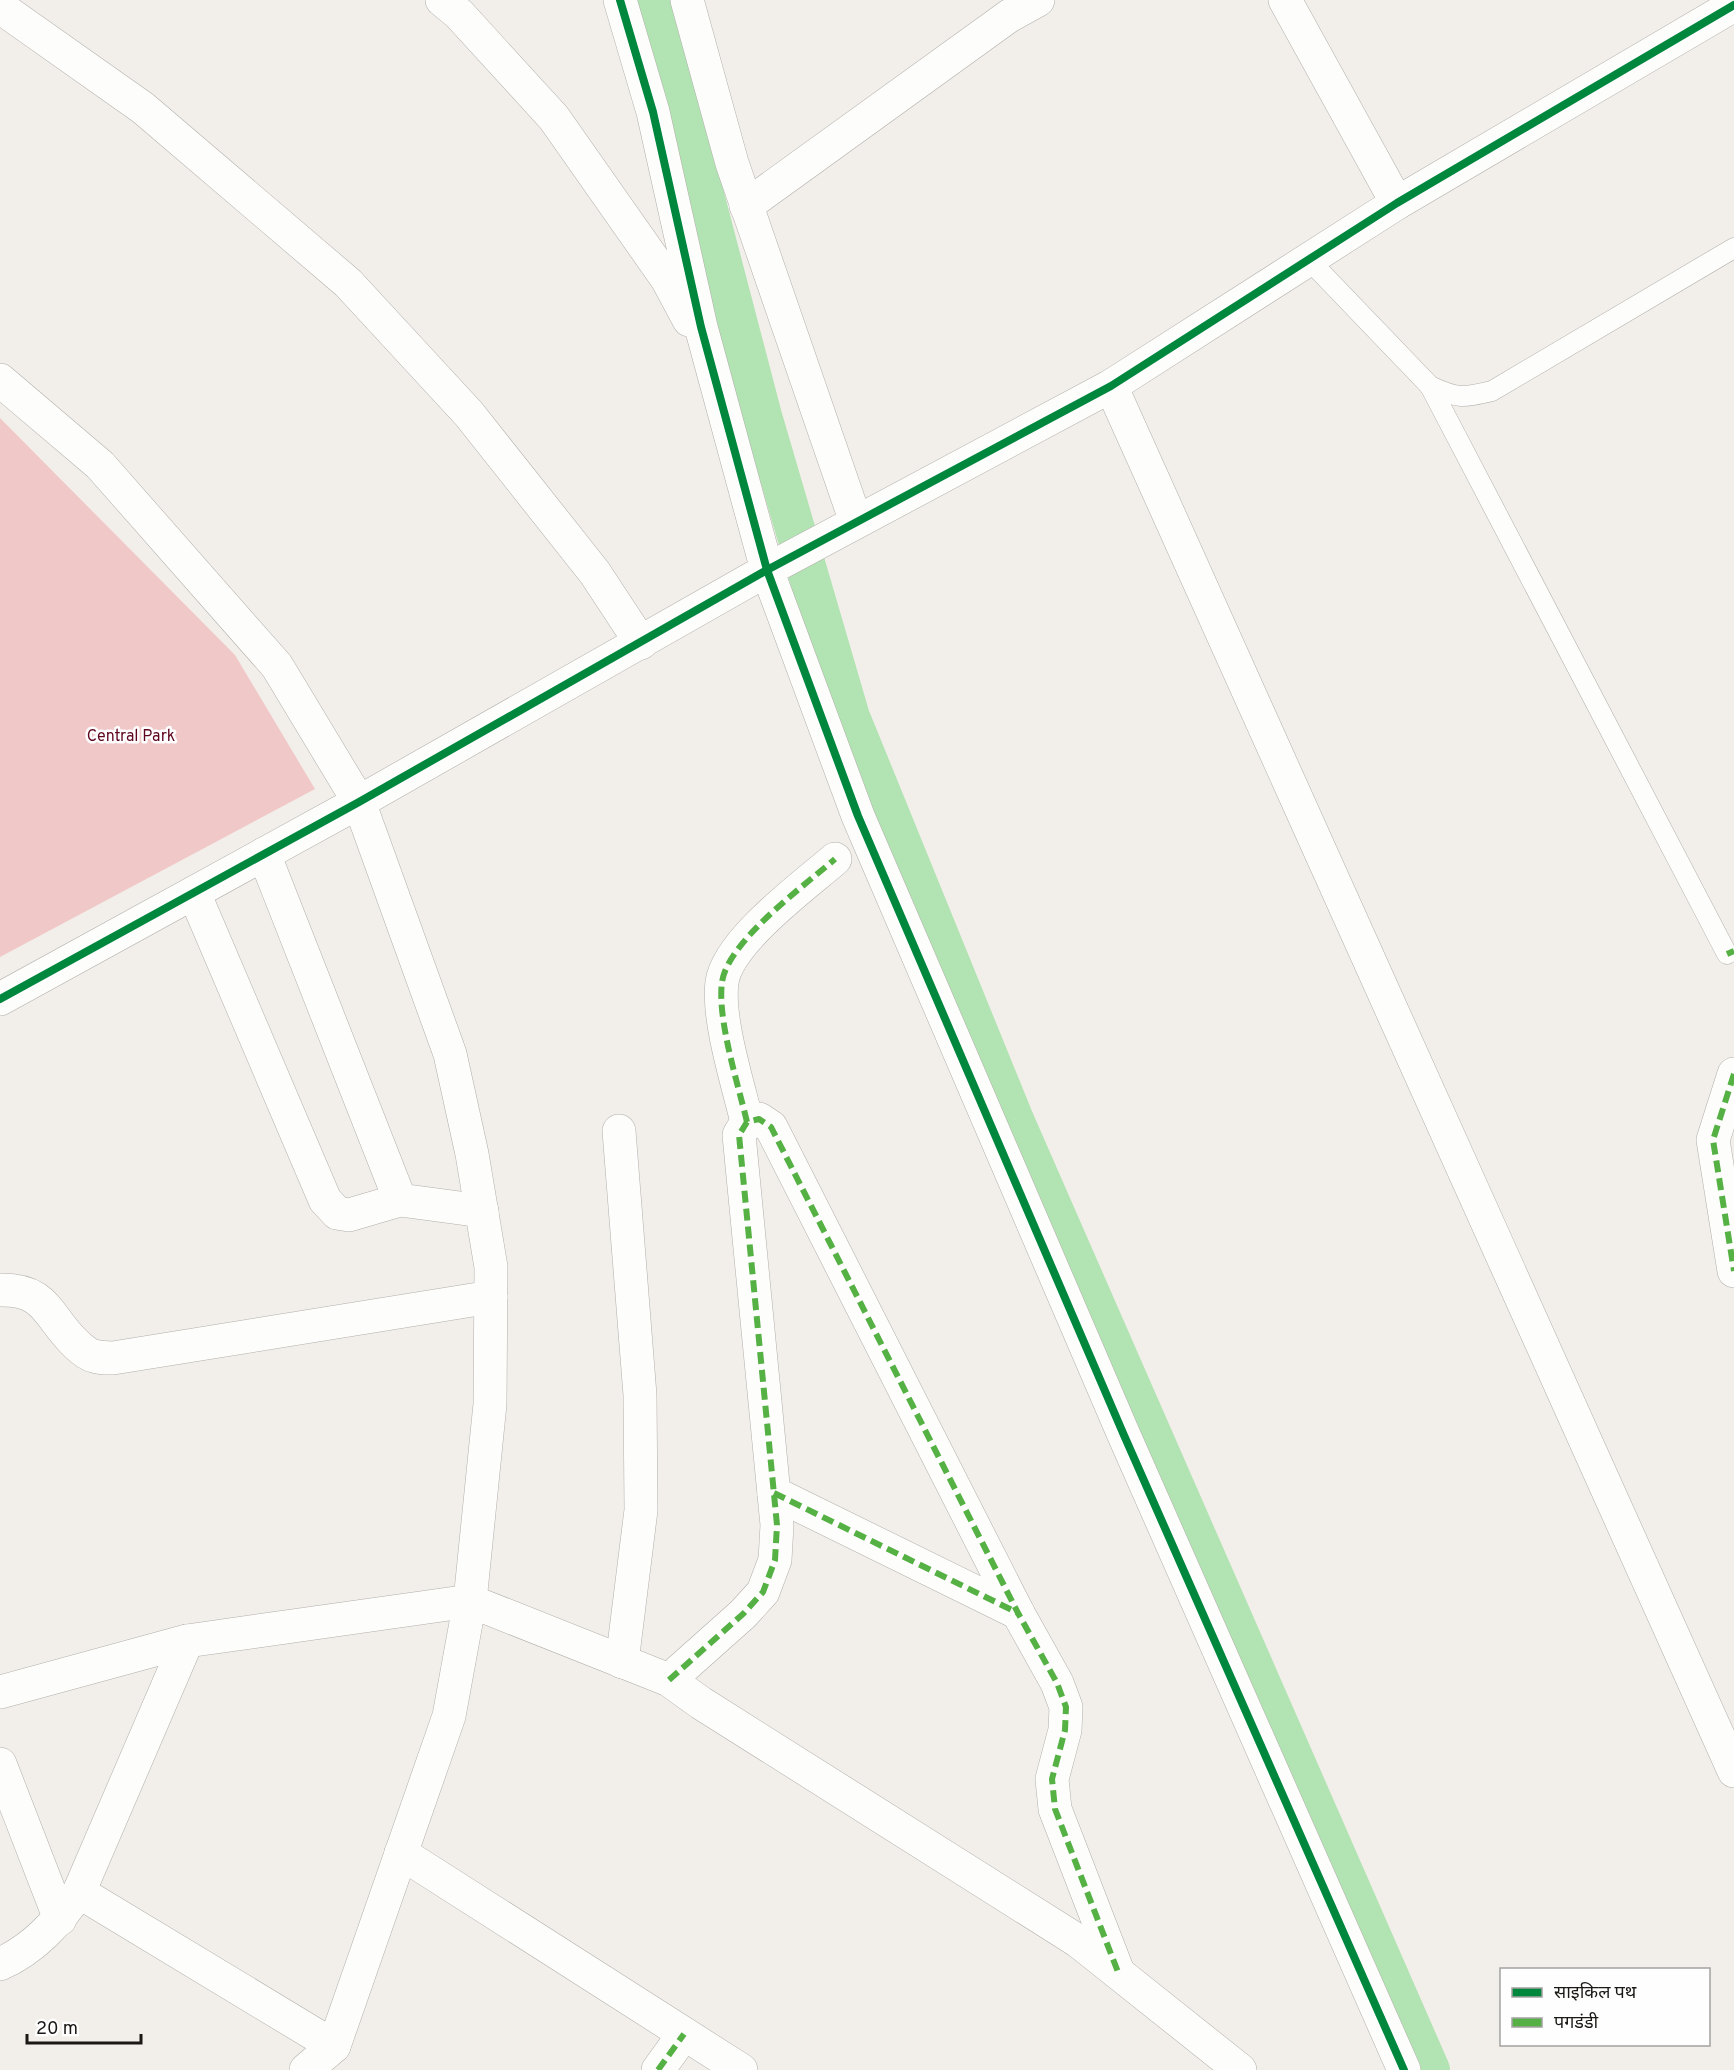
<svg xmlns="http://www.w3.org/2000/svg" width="1734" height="2070" viewBox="0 0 1734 2070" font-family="Overpass,'Noto Sans Devanagari',sans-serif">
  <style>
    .green { fill: #f1c8c8 }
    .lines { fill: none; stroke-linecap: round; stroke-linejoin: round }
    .canal { stroke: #b2e3b2; stroke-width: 40 }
    .lane-casing { stroke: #b2afab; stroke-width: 21 }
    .street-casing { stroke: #b2afab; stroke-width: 34 }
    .lane { stroke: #fdfdfc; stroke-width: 20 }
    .street { stroke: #fdfdfc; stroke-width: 33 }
    .quiet { stroke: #55b144; stroke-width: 6; stroke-dasharray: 12 6; stroke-linecap: butt }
    .cycleway-casing { stroke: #fefefe; stroke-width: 11 }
    .cycleway { stroke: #00873e; stroke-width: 8 }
    .labels { text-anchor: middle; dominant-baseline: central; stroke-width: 5; stroke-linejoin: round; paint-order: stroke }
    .park-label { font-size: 16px; fill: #5f051e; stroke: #fefefe }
  </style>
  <rect width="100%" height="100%" fill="#f2efea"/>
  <path class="green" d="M0 418 235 655 315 789 0 957Z"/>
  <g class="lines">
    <path class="canal" d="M653 0 762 416 850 717 1014 1120 1430 2070"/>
    <g class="lane-casing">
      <g id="lane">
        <path d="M1309 260 1430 386C1458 399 1463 398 1492 391L1734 248"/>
        <path d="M1430 386 1727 954"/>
      </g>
    </g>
    <g class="street-casing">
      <g id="street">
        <path d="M442 0 459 14 554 118 667 279 689 320"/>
        <path d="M620 0 653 112 701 327 767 570 858 816 1123 1433 1404 2070"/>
        <path d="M687 0 732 163 856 522"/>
        <path d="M1285 0 1397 203"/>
        <path d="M0 7 143 108 348 283 469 414 595 573 641 643"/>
        <path d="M746 206 1009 16 1038 0"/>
        <path d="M0 380 100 465 277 666 359 802 450 1054 472 1154 491 1267 490 1404 470 1601 449 1716 334 2046 306 2070"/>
        <path d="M1111 386 1734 1771"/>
        <path d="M264 854 400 1200 482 1211"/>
        <path d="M194 893 325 1200 337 1213 349 1215 400 1200"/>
        <path d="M0 999 359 802 767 570 1111 386 1397 203 1734 5"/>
        <path d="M1734 1074 1713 1140 1734 1271"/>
        <path d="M747 1122C738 1084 717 1019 722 982 728 941 804 886 835 859"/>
        <path d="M619 1131 640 1395 641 1510 622 1662"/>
        <path d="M0 1290C47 1289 47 1316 75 1343 80 1348 88 1355 94 1356 100 1358 107 1358 113 1358L491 1297"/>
        <path d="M774 1493 1018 1613"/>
        <path d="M669 1680 743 1614 763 1592 775 1560 777 1525 739 1135 747 1122 759 1119 771 1127 1018 1613 1057 1683 1066 1707 1065 1730 1052 1779 1055 1809 1118 1972"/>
        <path d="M0 1692 187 1641 470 1601 669 1680 701 1703 1078 1941 1240 2070"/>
        <path d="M0 1764 60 1919"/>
        <path d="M401 1853 741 2070"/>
        <path d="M79 1892 187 1641"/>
        <path d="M0 1964C34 1949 58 1922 79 1892L334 2046"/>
        <path d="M658 2070 684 2034"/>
      </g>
    </g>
    <use href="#lane" class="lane"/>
    <use href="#street" class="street"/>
    <g class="quiet">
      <path d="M1727 954 1734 951"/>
      <path d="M1734 1074 1713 1140 1734 1271"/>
      <path d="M747 1122C738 1084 717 1019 722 982 728 941 804 886 835 859"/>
      <path d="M774 1493 1018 1613"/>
      <path d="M669 1680 743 1614 763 1592 775 1560 777 1525 739 1135 747 1122 759 1119 771 1127 1018 1613 1057 1683 1066 1707 1065 1730 1052 1779 1055 1809 1118 1972"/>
      <path d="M658 2070 684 2034"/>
    </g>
    <g class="cycleway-casing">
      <g id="cycleway">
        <path d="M620 0 653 112 701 327 767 570 858 816 1123 1433 1404 2070"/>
        <path d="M0 999 359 802 767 570 1111 386 1397 203 1734 5"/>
      </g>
    </g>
    <use href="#cycleway" class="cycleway"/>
  </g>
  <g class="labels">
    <g class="park-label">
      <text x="131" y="737">Central Park</text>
    </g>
  </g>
  <rect x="1500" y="1968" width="210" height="78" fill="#fefefe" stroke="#a3a2a1" stroke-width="1.5"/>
  <rect x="1512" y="1988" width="30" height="9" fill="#00873e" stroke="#a3a2a1" stroke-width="1.5"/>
  <text x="1554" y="1998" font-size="18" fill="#1a1815">साइकिल पथ</text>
  <rect x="1512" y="2018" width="30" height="9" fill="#55b144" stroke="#a3a2a1" stroke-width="1.5"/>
  <text x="1554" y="2028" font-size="18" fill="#1a1815">पगडंडी</text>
  <path d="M27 2034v9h114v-9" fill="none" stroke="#1a1815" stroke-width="3"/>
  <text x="36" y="2034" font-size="18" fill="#1a1815" stroke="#fefefe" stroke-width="4.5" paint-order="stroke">20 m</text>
</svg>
